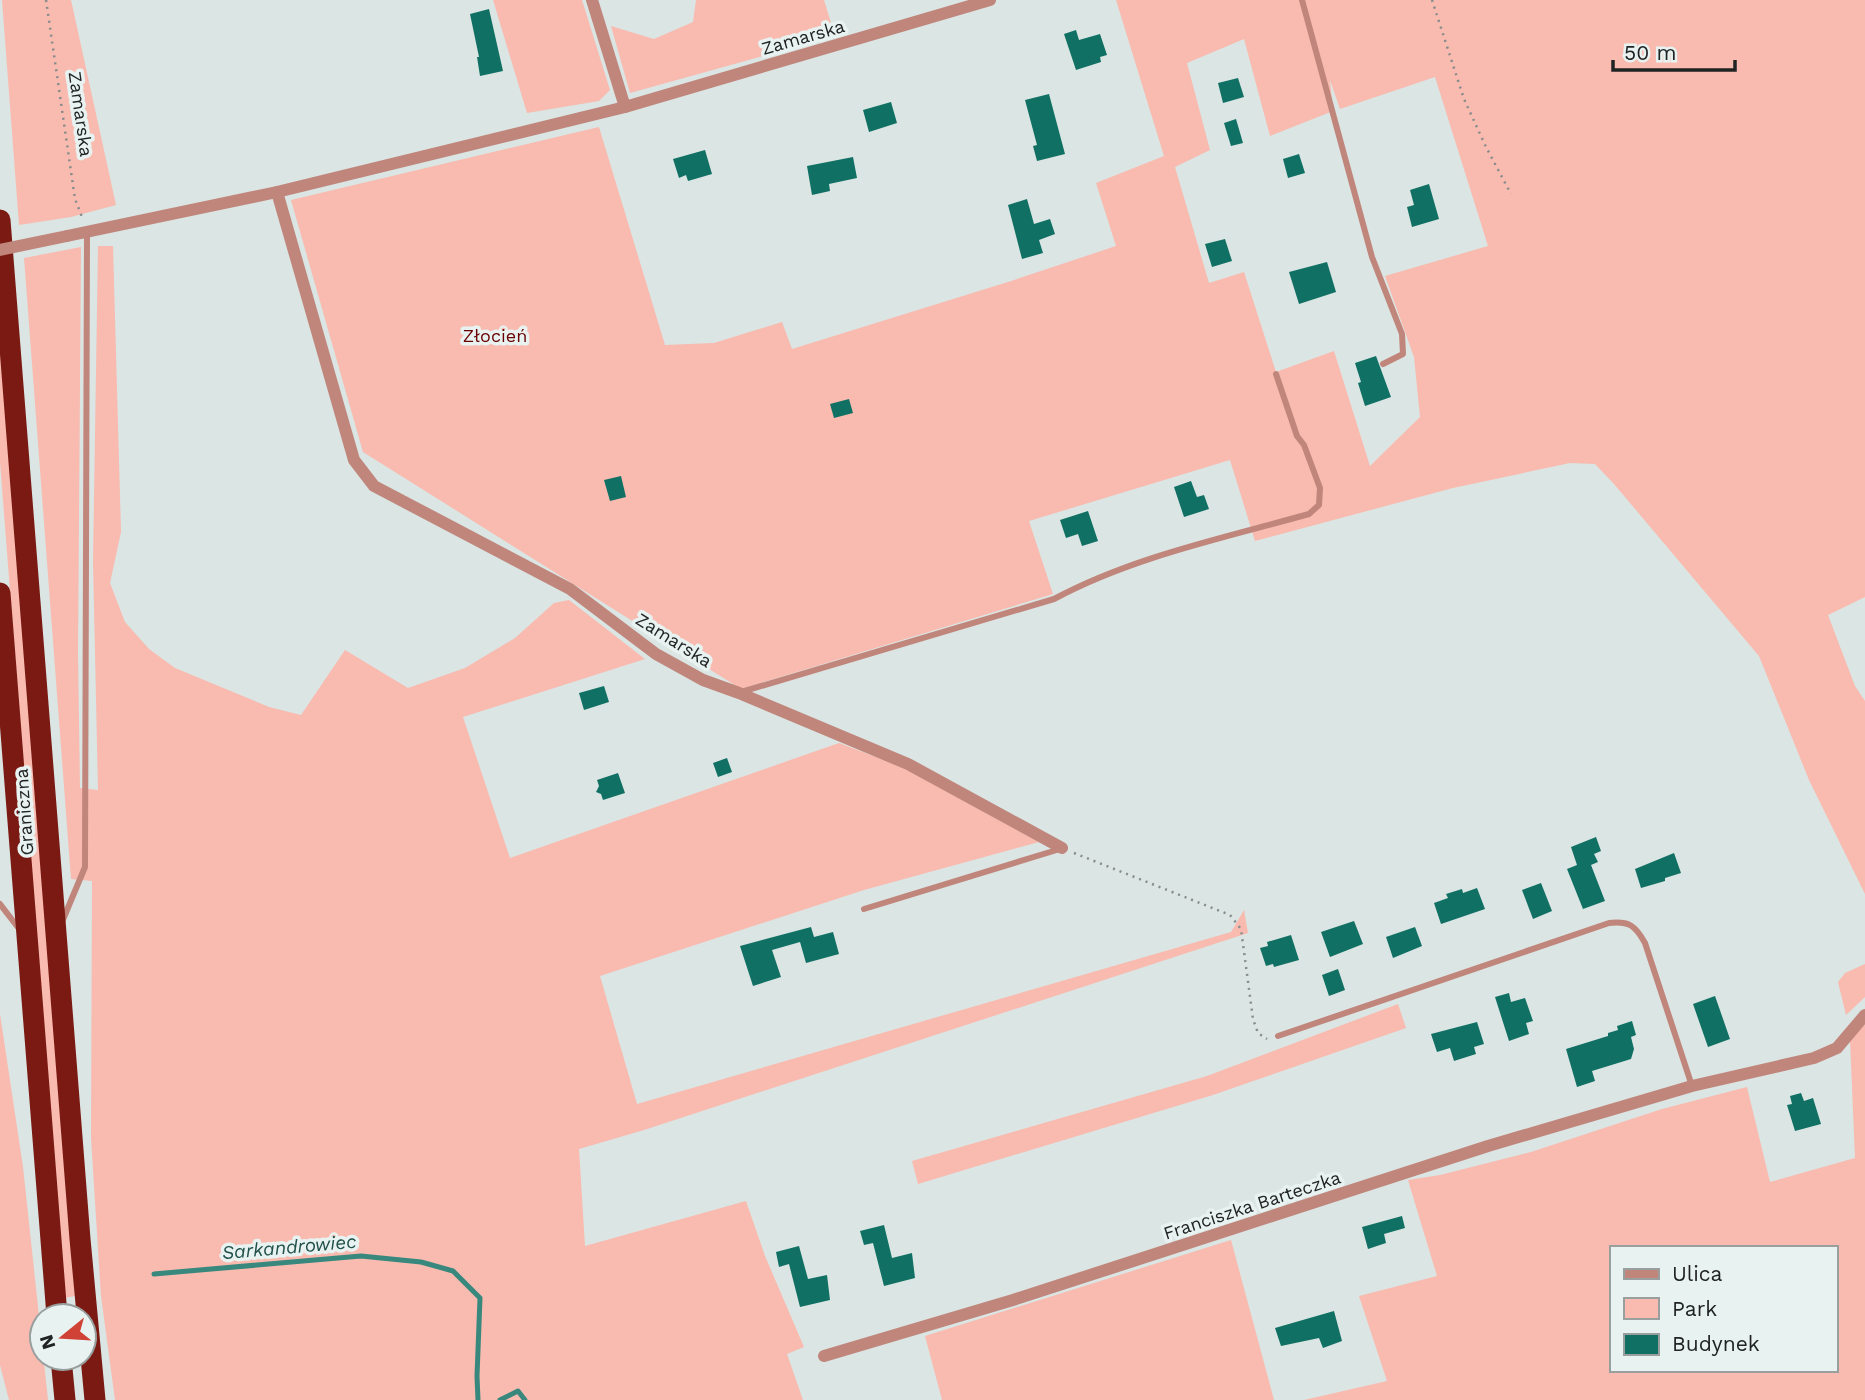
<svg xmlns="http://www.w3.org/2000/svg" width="1865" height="1400" viewBox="0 0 1865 1400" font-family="'Work Sans',sans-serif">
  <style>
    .green { fill: #f9baaf; fill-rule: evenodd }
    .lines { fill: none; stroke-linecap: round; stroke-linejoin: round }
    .stream { stroke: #38887d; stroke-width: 5 }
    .building { fill: #107064 }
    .path { stroke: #858c8b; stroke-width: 2.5; stroke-dasharray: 2 5; stroke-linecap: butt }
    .lane { stroke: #c0867c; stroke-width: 6 }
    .street { stroke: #c0867c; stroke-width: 12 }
    .highway { stroke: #7a1a13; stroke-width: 21 }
    .street-bridge { stroke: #c0867c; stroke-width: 12 }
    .labels { text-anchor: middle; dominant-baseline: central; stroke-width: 7; stroke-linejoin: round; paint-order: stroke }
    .street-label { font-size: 18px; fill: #202323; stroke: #e8f2f0 }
    .park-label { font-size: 18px; fill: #690001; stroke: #e8f2f0 }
    .water-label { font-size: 19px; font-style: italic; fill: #205049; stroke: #e8f2f0 }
  </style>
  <rect width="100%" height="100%" fill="#dbe5e3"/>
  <g class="green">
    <path d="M2 0H71L116 205 71 217 19 225Z"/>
    <path d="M493 0H582L610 90 599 101 527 113Z"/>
    <path d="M696 0H824L835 36 630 93 611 26 654 39 693 22Z"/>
    <path d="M1116 0H1865V597L1828 615 1855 686 1865 701V894L1809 780 1759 656 1614 484 1595 464 1570 463 1453 488 1255 541 1230 460 1029 521 1053 594 741 689 363 452 291 200 599 127 665 345 714 343 782 322 792 349 1008 282 1116 246 1096 183 1164 156ZM1244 39 1270 136 1333 111 1330 80 1340 109 1435 77 1488 246 1385 276 1414 357 1420 417 1370 466 1334 351 1276 372 1244 272 1209 283 1175 167 1210 150 1187 63Z"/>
    <path d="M98 246H113L121 532 110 583 125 622 149 649 175 668 269 707 301 715 345 650 408 688 465 668 515 638 554 603 569 600 645 659 463 717 510 858 839 743 902 767 1039 842 864 890 600 976 637 1104 1231 932 1244 910 1248 933 644 1130 579 1149 585 1246 746 1201 765 1256 804 1347 787 1354 803 1400H115L101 1296 91 1138 92 881 71 879 24 258 81 247 78 653 80 788 98 790 93 561Z"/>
    <path d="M0 344 75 1296 65 1298 0 462Z"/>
    <path d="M1865 964V997L1846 1015 1838 982 1845 973Z"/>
    <path d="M1398 1004 1406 1028 1213 1095 918 1184 912 1161 1207 1076Z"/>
    <path d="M0 1014 23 1167 48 1400H9L0 1365Z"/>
    <path d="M1865 1024V1400H1304L1387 1381 1359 1296 1437 1276 1408 1180 1440 1175 1531 1152 1662 1109 1747 1087 1770 1182 1855 1158 1850 1040ZM1611 1248H1835V1370H1611Z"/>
    <path d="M1231 1240 1274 1400H942L925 1336Z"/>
  </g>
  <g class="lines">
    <g class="stream">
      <path d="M154 1274 361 1256 421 1262 453 1271 480 1298 477 1376 478 1400"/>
      <path d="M500 1400 518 1391 525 1400"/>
    </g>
  </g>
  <g class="building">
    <path d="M489 9 503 71 480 76 477 57H479L470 14Z"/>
    <path d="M1076 30 1079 40 1100 34 1107 55 1100 57 1101 62 1076 70 1064 34Z"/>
    <path d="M1238 78 1244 97 1223 103 1218 83Z"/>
    <path d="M1049 94 1065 154 1037 161 1033 146 1037 145 1025 100Z"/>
    <path d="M891 102 897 123 869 132 863 110Z"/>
    <path d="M1236 119 1243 143 1231 146 1224 123Z"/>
    <path d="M705 150 712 174 688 181 686 175 679 178 673 159Z"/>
    <path d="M1299 154 1305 173 1288 178 1283 159Z"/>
    <path d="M853 157 857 178 829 184 830 191 812 195 807 166Z"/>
    <path d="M1429 184 1439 219 1412 227 1407 207 1414 205 1410 190Z"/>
    <path d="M1027 199 1034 224 1050 219 1055 234 1039 240 1043 253 1022 259 1008 205Z"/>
    <path d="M1225 239 1232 261 1212 267 1205 244Z"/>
    <path d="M1327 262 1336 292 1299 304 1289 272Z"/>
    <path d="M1376 356 1391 397 1365 406 1358 383 1361 382 1355 363Z"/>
    <path d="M849 399 853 413 834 418 830 404Z"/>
    <path d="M621 476 626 497 610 501 604 480Z"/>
    <path d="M1191 481 1197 497 1204 495 1209 509 1184 517 1174 487Z"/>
    <path d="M1088 511 1098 541 1082 546 1078 534 1066 538 1060 520Z"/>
    <path d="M604 686 609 702 584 710 579 693Z"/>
    <path d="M727 758 732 772 718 777 713 763Z"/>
    <path d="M618 773 625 793 603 800 601 794 596 792 599 786 597 780Z"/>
    <path d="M1596 837 1601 851 1594 854 1598 862 1591 865 1605 901 1583 909 1567 869 1577 865 1571 847Z"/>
    <path d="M1674 853 1681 873 1665 878V881L1641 888 1635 869Z"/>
    <path d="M1541 883 1552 911 1533 919 1522 890Z"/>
    <path d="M1477 888 1485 909 1441 924 1434 903 1448 898 1446 894 1462 889 1463 893Z"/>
    <path d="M1354 921 1363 944 1330 957 1321 932Z"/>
    <path d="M811 927 814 937 833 932 839 954 806 963 800 942 772 950 781 977 753 986 740 946Z"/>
    <path d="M1415 927 1422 946 1393 958 1386 937Z"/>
    <path d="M1291 935 1299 960 1274 967 1273 964 1266 966 1260 948 1268 946 1267 942Z"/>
    <path d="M1338 969 1345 990 1329 996 1322 975Z"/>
    <path d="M1509 993 1511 1002 1525 998 1533 1021 1526 1023 1529 1034 1509 1041 1495 997Z"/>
    <path d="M1715 996 1730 1039 1708 1047 1693 1004Z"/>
    <path d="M1632 1021 1636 1035 1631 1037 1634 1049 1631 1059 1592 1071 1595 1081 1577 1087 1566 1049 1608 1036V1033L1618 1030 1617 1026Z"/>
    <path d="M1477 1022 1484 1044 1474 1047 1476 1054 1454 1061 1450 1048 1437 1052 1431 1034Z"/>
    <path d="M1801 1093 1804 1101 1813 1098 1821 1124 1795 1131 1787 1105 1792 1104 1790 1096Z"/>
    <path d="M1402 1216 1405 1228 1384 1234 1386 1243 1368 1249 1362 1227Z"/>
    <path d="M884 1225 892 1258 912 1253 915 1278 884 1286 873 1243 864 1245 860 1231Z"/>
    <path d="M799 1246 808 1279 827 1275 830 1300 800 1307 789 1264 779 1267 776 1252Z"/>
    <path d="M1334 1311 1342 1341 1323 1348 1319 1338 1281 1346 1275 1328Z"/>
  </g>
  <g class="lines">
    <g class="path">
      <path d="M46 0 75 199 82 217"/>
      <path d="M1432 0 1464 99 1486 147 1511 194"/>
      <path d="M1074 853 1230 915 1241 929 1253 1019 1258 1033 1267 1039"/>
    </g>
    <g class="lane">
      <path d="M1302 0 1372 257 1402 334 1403 354 1383 364"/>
      <path d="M741 692 1054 599C1132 557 1223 538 1309 514L1319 505 1320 488 1304 445 1297 436 1276 374"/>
      <path d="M0 904 20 930"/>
      <path d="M864 909 1060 849"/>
      <path d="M62 922 85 867 87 232"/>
      <path d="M1278 1036 1609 923C1629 921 1635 925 1645 943L1692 1086"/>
    </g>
    <g class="street">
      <path d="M592 0 625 107"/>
      <path d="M277 192 354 460 374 486 570 589 656 654 703 680 739 693 908 764 1062 848"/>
      <path d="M67 236 277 192 625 107 990 0"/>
      <path d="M824 1356 1013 1300 1488 1146 1692 1086 1814 1058 1837 1048 1865 1015"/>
    </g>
    <g class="highway">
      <path d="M0 220 80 1239 95 1400"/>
      <path d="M0 593 57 1316"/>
      <path d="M61 1358 65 1400"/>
    </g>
    <path class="street-bridge" d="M0 250 67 236"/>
  </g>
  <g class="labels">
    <g class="street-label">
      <text transform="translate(803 37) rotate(-16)">Zamarska</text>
      <text transform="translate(81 114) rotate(82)">Zamarska</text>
      <text transform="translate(674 640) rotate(32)">Zamarska</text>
      <text transform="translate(24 812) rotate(-94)">Graniczna</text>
      <text transform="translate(1252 1205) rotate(-18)">Franciszka Barteczka</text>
    </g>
    <g class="park-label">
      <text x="495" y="335">Złocień</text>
    </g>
    <g class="water-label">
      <text transform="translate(289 1247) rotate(-5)">Sarkandrowiec</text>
    </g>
  </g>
  <rect x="1610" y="1246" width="228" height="126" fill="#e8f2f0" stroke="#989f9e" stroke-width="2"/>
  <rect x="1624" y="1269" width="35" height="10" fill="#c0867c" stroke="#989f9e" stroke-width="2"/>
  <text x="1672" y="1281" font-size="21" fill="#202323">Ulica</text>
  <rect x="1624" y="1298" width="35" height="21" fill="#f9baaf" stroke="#989f9e" stroke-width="2"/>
  <text x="1672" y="1316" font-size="21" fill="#202323">Park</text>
  <rect x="1624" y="1334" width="35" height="21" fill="#107064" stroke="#989f9e" stroke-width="2"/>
  <text x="1672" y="1351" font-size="21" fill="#202323">Budynek</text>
  <g transform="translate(63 1337) rotate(252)"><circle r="33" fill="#e8f2f0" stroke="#989f9e" stroke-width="2"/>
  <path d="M0-5L12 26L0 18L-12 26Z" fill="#cf4235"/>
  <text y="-10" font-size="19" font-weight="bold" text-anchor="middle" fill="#202323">N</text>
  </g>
  <path d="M1613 60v10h122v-10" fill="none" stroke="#202323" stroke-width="3.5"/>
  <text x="1624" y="60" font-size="21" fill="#202323" stroke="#e8f2f0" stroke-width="5" paint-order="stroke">50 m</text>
</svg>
